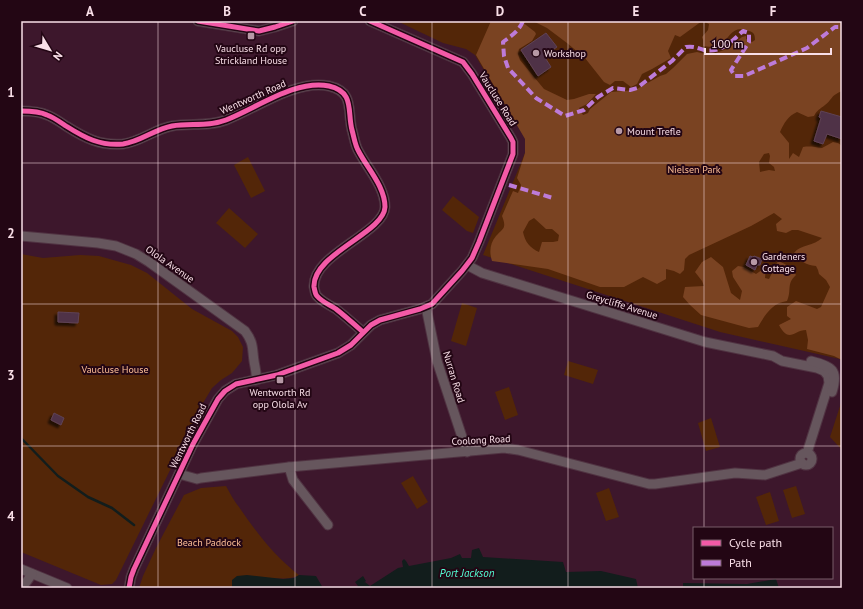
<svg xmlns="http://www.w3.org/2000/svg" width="863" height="609" viewBox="0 0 863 609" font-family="'PT Sans',sans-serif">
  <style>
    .green { fill: #532608 }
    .forest { fill: #7a4322; fill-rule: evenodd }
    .water { fill: #121d1c }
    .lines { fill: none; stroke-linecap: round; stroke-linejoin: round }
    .stream { stroke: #121d1c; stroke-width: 2.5 }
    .building { fill: #4f3246; stroke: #5f4255; filter: url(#shadow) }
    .minor-casing { stroke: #503342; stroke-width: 11 }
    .minor { stroke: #66565d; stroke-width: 9 }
    .quiet { stroke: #bd7bd9; stroke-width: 4; stroke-dasharray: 8 4; stroke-linecap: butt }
    .cycleway-casing { stroke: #230614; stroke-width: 8 }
    .cycleway { stroke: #f35aa7; stroke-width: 5 }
    .grid { fill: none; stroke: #f9dfe8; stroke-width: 1; stroke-opacity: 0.55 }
    .poi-dot { fill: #b799a6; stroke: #230614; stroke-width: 1.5 }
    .labels { text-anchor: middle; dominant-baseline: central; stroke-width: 4; stroke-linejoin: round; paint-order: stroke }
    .poi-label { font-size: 10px; fill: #f9dfe8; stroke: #230614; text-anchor: start }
    .street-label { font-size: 10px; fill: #f9dfe8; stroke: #230614 }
    .park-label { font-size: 10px; fill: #fdbe96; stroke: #230614 }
    .water-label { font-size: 11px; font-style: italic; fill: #53fed5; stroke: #230614 }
    .neatline { fill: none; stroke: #f9dfe8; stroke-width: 1.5 }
    .grid-label { font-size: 13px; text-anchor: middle; font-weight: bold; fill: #f9dfe8 }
  </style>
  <defs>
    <filter id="shadow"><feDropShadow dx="-3" dy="3" stdDeviation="1" flood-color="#0009"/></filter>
  </defs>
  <rect width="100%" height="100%" fill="#3d172c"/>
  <g class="green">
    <path d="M397 21H842V365L840 359 720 332 483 255 525 153V138L475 55 466 49 443 43Z"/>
    <path d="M248 157 265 191 251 198 234 165Z"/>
    <path d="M453 196 479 217 473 233 467 231 442 210Z"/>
    <path d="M229 208 258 234 245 248 216 223Z"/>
    <path d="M21 254 43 258 80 255 99 256 131 265 147 273 192 309 232 331 238 337 243 347 242 361 232 373 221 380 212 388 203 403 116 580 112 584 101 585 21 552Z"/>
    <path d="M462 303 477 308 466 346 451 341Z"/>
    <path d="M568 361 598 370 593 384 564 375Z"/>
    <path d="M509 387 518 415 505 420 495 392Z"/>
    <path d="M842 400V450L830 437Z"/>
    <path d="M711 418 720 447 706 451 698 423Z"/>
    <path d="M413 476 428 502 417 509 401 483Z"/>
    <path d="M226 486C230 493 234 501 239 507 256 532 275 557 299 575 287 583 253 575 237 576L232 586V588H139L143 576 156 548 184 495 201 488Z"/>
    <path d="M796 486 805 514 792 518 783 490Z"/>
    <path d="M609 488 619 517 606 521 596 493Z"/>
    <path d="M770 492 779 521 766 525 756 497Z"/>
  </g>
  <g class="forest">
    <path d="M491 21H521L535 32 536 34 532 41 519 49 518 54 520 60 544 89 567 100 574 99 589 94H596L587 104 579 108 583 115 588 113 590 109 611 92 635 90 660 76 666 74 673 68 687 54 697 52 710 55 727 49 742 37 746 36V39L752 42 755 40C755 35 754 32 749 31 732 24 731 38 719 45 714 47 708 47 703 46V40L702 37 708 30 709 24 703 21H842V91C830 96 833 99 825 105 820 109 817 110 814 116L808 117 797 112C788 116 784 123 780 132L789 143V159L793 153 799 157 803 147C810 146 815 147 822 148L833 142 838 143 842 146V360L834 356 807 349 808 340 806 330C794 330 789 344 779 325L791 319 787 316V307L796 301 817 309 821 307 830 287 826 280 819 274 818 270 816 266C805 265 801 261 794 253 801 244 814 246 822 238L798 230H792L786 233 777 231 776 224 782 219 774 213 751 226 689 255 685 259 684 270 680 274 674 271 666 269V279L657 284 643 277 624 287H600L548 269 492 261C489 252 490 243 496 236 503 228 507 229 502 216L513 191 518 193 521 185 517 178 525 153V139L476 55ZM769 153 770 156 769 163 774 167 775 171 769 170 760 172 759 162 764 154ZM534 218 546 229H552L559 235 558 241 553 242H542L539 252C530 248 525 242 523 232L529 221Z"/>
    <path d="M533 21H702L680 37 675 35 668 51 671 58 652 69 642 74 637 84 631 87 623 81H615L610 85 604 82 585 58 567 43 547 28Z"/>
    <path d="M711 257 723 267 731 293 740 300 742 291 733 277 732 271 738 266 744 267 756 274 766 267 765 278 769 279 778 261C787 264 791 268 796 275 786 284 792 290 787 301 772 303 765 315 758 327L749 328 701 315 690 305 683 297 685 287 704 286 702 281 695 272 702 262Z"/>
  </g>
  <g class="water">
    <path d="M479 548 483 557 563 562 566 572 601 571 636 579 638 588H355L358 586 355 582 363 576 366 581 363 583 365 582 370 586 398 568 403 567 402 561 404 559 406 561 409 566 451 558 460 554 462 558H471L472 550Z"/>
    <path d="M247 575 283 579 294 578 299 575 316 576 323 588H232V580L237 576Z"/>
    <path d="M776 579 779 588H683V583L747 584Z"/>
  </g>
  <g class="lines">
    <path class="stream" d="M21 438 58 476 88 497 112 508 134 525"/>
  </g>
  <g class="building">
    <path d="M546 33 557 47 544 56 551 67 538 76 521 50Z"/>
    <path d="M821 111 842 117V139L827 134 823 144 814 141 821 118 819 117Z"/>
    <path d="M750 256 753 257 754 256 762 259 760 265H757L755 270 746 265Z"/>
    <path d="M58 312 79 313 78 323 58 322Z"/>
    <path d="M54 413 64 418 61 425 51 420Z"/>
  </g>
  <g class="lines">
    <g class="minor-casing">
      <g id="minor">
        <path d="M198 21 259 31 275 27 293 21"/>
        <path d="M21 111C29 111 39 111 47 115 53 117 60 122 66 126 85 138 100 146 123 144 140 142 155 129 172 126 191 123 208 127 226 120 257 108 296 79 329 86 355 92 347 111 352 130 354 137 355 146 359 152 368 169 385 187 385 207 384 233 312 254 314 287 315 291 315 294 317 296 322 302 330 305 336 309 345 316 354 324 363 332"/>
        <path d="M21 236 98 243 116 246 136 254 149 262 245 331C254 343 252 348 254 361 255 368 257 373 256 380"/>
        <path d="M467 265 482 273 705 342 773 356 782 361 817 368 824 371 828 376 829 383 807 453"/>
        <path d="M426 307 437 361 467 452"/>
        <path d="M811 361C832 366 839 370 832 392"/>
        <circle cx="806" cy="459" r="6"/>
        <path d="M289 467 293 480 328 525"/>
        <path d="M179 474 197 479 201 478 289 467 504 448 518 450 649 484H655L735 473 765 475 802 463"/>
        <path d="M21 569 67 588"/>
        <path d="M22 588 32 574"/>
        <path d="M129 588 131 577 134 569 193 444 218 399 225 391 236 384 277 375 338 353 351 345 371 325 380 320 420 309 432 304 462 271 472 258 479 242 513 154V142L511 138 472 74 463 62 370 21"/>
      </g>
    </g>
    <use href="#minor" class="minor"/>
    <g class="quiet">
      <path d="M523 21C519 31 511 36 503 42L504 56 508 68 536 98 565 116 584 110 598 97 613 88 630 90 637 88 672 61 686 47C694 46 697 48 704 50 722 53 731 42 743 31L749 33V42L731 70 735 76H744L807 48 835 27H842"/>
      <path d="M509 185 553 198"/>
    </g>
    <g class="cycleway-casing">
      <g id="cycleway">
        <path d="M198 21 259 31 275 27 293 21"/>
        <path d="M21 111C29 111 39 111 47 115 53 117 60 122 66 126 85 138 100 146 123 144 140 142 155 129 172 126 191 123 208 127 226 120 257 108 296 79 329 86 355 92 347 111 352 130 354 137 355 146 359 152 368 169 385 187 385 207 384 233 312 254 314 287 315 291 315 294 317 296 322 302 330 305 336 309 345 316 354 324 363 332"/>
        <path d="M129 588 131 577 134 569 193 444 218 399 225 391 236 384 277 375 338 353 351 345 371 325 380 320 420 309 432 304 462 271 472 258 479 242 513 154V142L511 138 472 74 463 62 370 21"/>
      </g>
    </g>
    <use href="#cycleway" class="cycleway"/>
  </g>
  <path class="grid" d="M158 21V588M295 21V588M432 21V588M568 21V588M704 21V528M21 163H842M21 304H842M21 446H842M704 578V588"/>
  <g class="poi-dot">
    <rect x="247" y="32" width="8" height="8" rx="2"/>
    <circle cx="536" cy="53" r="4"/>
    <circle cx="619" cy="131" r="4"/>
    <circle cx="754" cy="262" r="4"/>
    <rect x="276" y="376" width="8" height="8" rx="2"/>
  </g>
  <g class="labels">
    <g class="poi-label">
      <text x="251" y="48" text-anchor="middle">Vaucluse Rd opp<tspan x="251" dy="12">Strickland House</tspan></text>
      <text x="544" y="53">Workshop</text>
      <text x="627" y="131">Mount Trefle</text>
      <text x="762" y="256">Gardeners<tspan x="762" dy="12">Cottage</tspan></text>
      <text x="280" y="392" text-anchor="middle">Wentworth Rd<tspan x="280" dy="12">opp Olola Av</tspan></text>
    </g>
    <g class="street-label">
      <text transform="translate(253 97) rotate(-24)">Wentworth Road</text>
      <text transform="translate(498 99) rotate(58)">Vaucluse Road</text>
      <text transform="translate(170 264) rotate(35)">Olola Avenue</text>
      <text transform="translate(622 305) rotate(17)">Greycliffe Avenue</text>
      <text transform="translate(454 377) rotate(73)">Nurran Road</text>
      <text transform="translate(188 436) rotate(-64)">Wentworth Road</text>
      <text transform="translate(481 440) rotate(-3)">Coolong Road</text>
    </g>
    <g class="park-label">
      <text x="694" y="169">Nielsen Park</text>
      <text x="115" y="369">Vaucluse House</text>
      <text x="209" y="542">Beach Paddock</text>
    </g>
    <g class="water-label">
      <text x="467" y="573">Port Jackson</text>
    </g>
  </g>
  <rect width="863" height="609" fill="none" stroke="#230614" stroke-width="44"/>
  <rect x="693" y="527" width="140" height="52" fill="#230614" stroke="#795d69"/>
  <rect x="701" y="540" width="20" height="6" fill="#f35aa7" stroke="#795d69"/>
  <text x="729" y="547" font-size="12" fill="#f9dfe8">Cycle path</text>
  <rect x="701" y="560" width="20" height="6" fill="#bd7bd9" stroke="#795d69"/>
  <text x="729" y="567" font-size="12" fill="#f9dfe8">Path</text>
  <g transform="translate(50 50) rotate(128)" stroke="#230614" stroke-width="3" paint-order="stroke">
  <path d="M0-3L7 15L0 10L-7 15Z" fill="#f9dfe8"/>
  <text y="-6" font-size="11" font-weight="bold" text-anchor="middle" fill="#f9dfe8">N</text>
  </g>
  <path d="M705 48v6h126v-6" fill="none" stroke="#f9dfe8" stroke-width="2"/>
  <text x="711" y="48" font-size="12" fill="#f9dfe8" stroke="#230614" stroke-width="3" paint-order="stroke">100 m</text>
  <rect x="22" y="22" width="819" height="565" class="neatline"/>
  <g class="grid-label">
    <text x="90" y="16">A</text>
    <text x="227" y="16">B</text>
    <text x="363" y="16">C</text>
    <text x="500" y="16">D</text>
    <text x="636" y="16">E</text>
    <text x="773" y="16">F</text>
    <text x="11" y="97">1</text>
    <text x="11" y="238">2</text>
    <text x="11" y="380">3</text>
    <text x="11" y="521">4</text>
  </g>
</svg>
